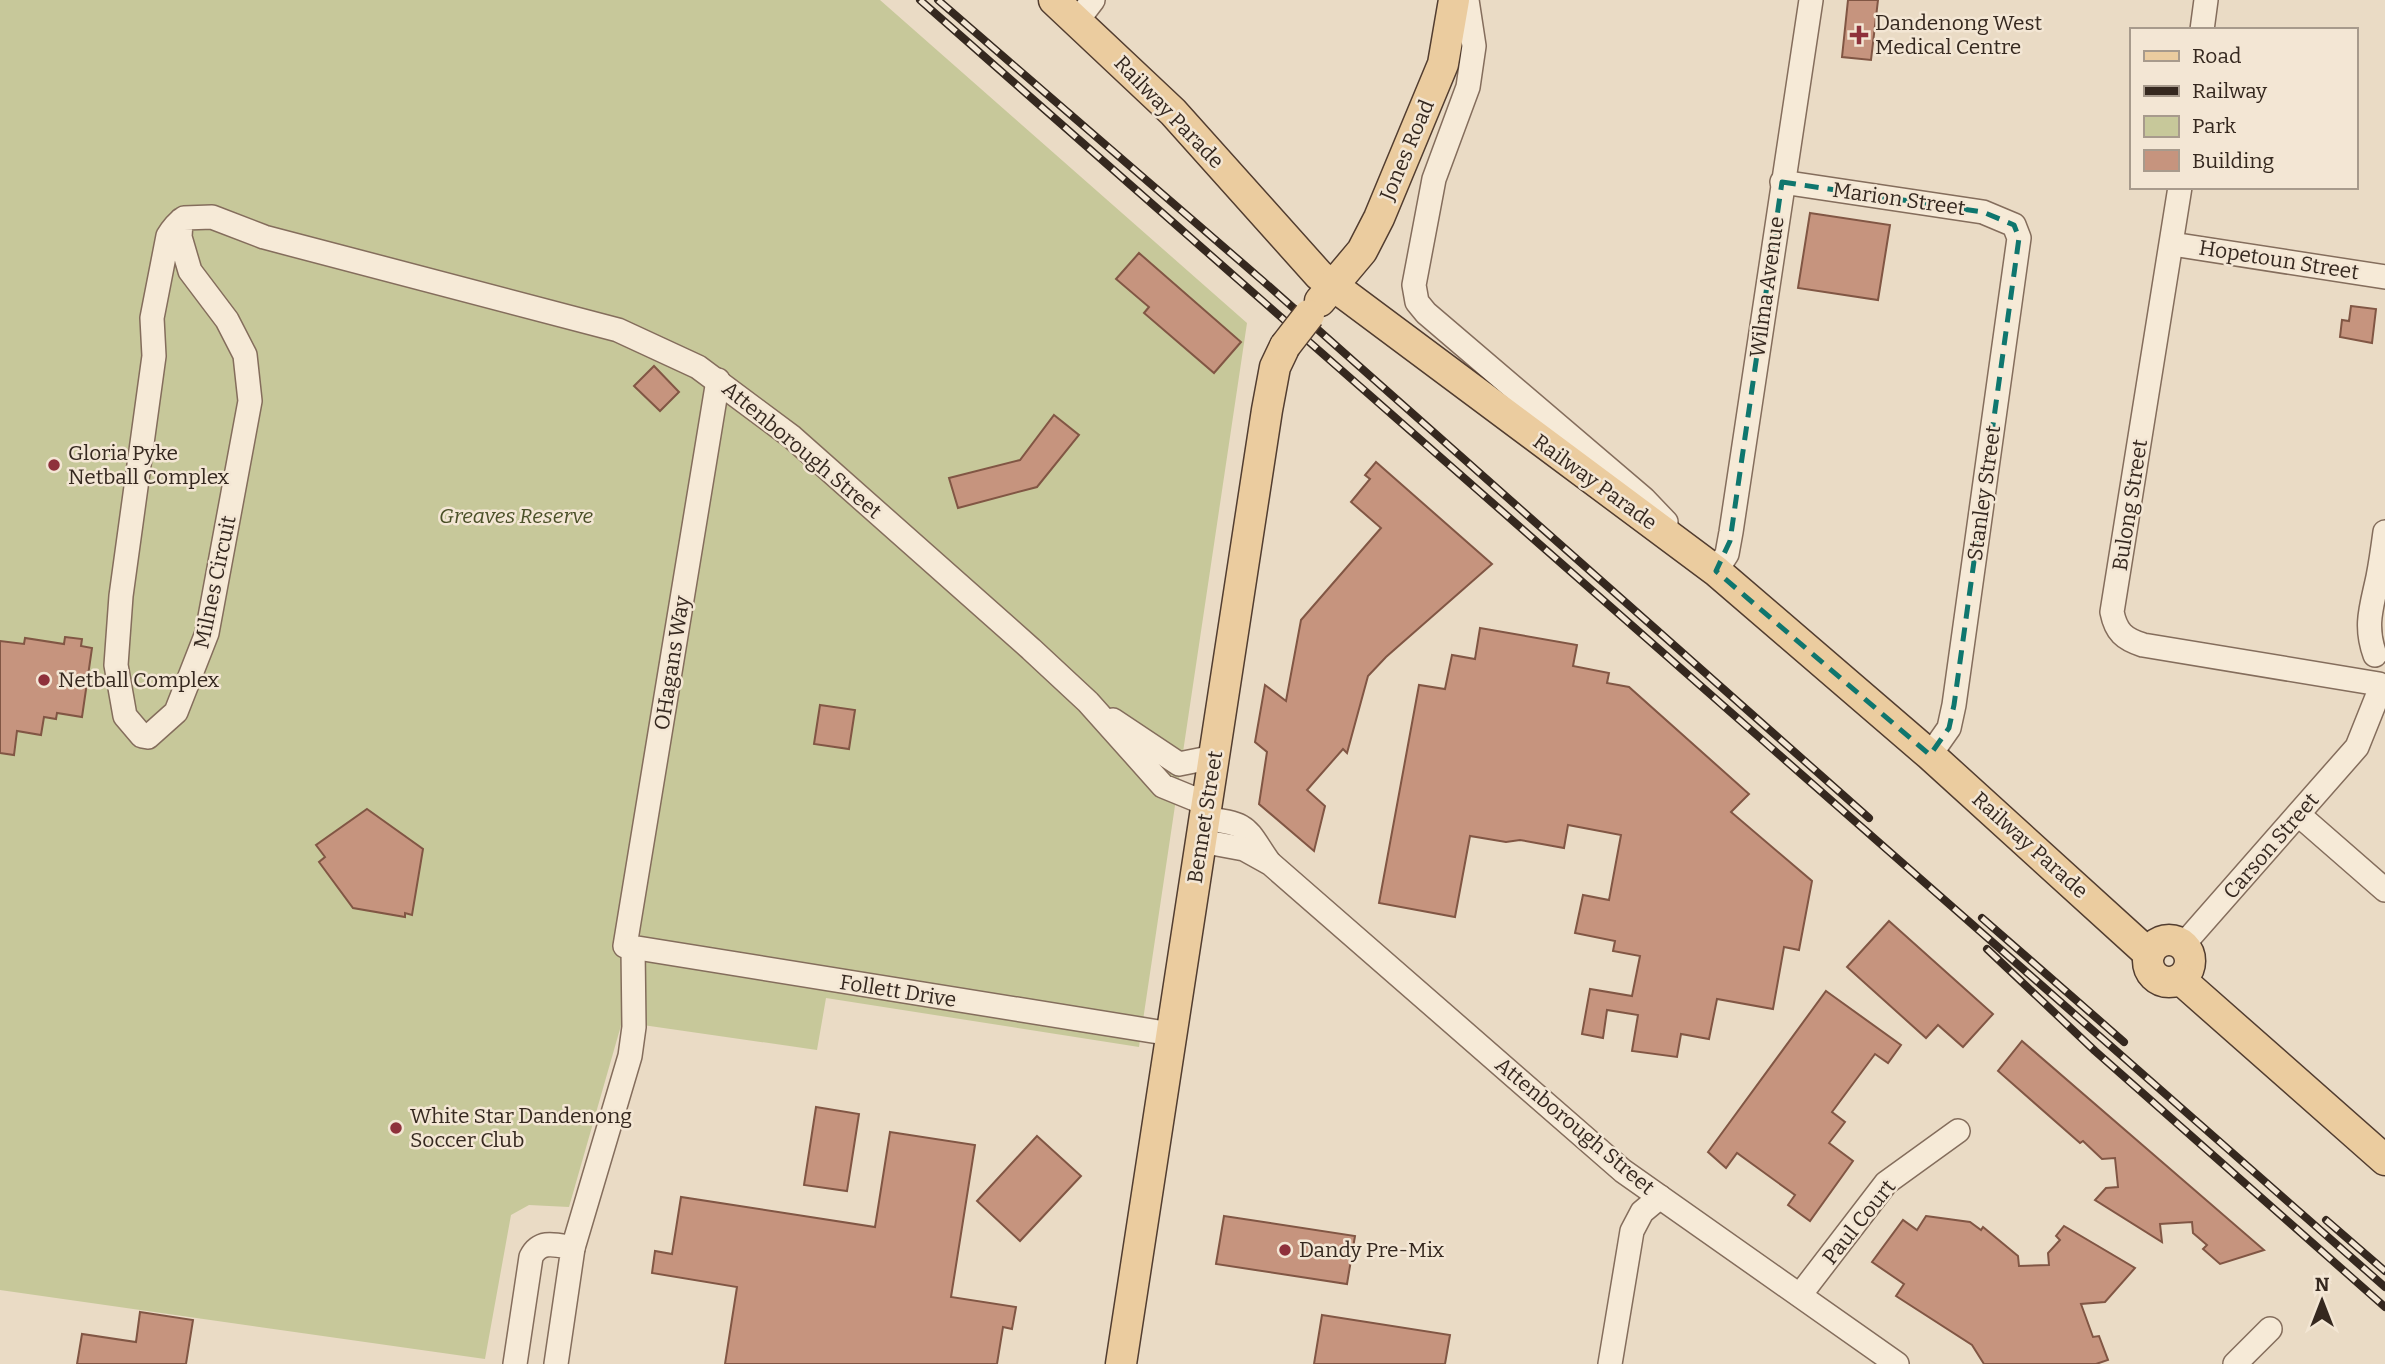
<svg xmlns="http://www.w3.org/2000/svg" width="2385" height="1364" viewBox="0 0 2385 1364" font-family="Bitter,serif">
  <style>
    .green { fill: #c7c89a }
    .building { fill: #c6947e; stroke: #815644; stroke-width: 2 }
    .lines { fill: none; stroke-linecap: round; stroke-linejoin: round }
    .minor-casing { stroke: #846d5c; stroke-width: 26 }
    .major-casing { stroke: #523d30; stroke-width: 33 }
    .minor { stroke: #f6ead7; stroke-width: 23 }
    .major { stroke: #ebcc9f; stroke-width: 30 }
    .rail-casing { stroke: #35281f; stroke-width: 8 }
    .rail { stroke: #f3e6d4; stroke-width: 5; stroke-dasharray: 16; stroke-linecap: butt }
    .major-bridge-casing { stroke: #523d30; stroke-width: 33; stroke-linecap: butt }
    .major-bridge { stroke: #ebcc9f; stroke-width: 30 }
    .marked { fill: none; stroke: #0f766e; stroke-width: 5; stroke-dasharray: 14 9; stroke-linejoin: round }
    .poi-dot { fill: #8e313b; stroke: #f3e6d4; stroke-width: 2.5 }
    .labels { text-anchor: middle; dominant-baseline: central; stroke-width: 5; stroke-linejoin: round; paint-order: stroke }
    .poi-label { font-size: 21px; fill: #35281f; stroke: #f3e6d4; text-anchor: start }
    .street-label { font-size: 21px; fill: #35281f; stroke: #f3e6d4 }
    .park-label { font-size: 21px; font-style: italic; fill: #4a5027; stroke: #f3e6d4 }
  </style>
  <rect width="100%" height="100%" fill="#eadbc5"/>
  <path class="green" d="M0 0H880L1247 323 1139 1047 826 998 817 1050 622 1022 569 1207 529 1205 511 1215 485 1359 0 1290Z"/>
  <g class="building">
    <path d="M1848 0H1878L1871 60 1842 57Z"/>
    <path d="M1810 213 1890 225 1878 300 1798 288Z"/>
    <path d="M1139 253 1241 342 1214 373 1144 313 1149 307 1116 279Z"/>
    <path d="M2351 306 2376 309 2372 343 2340 337 2342 320 2349 321Z"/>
    <path d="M654 366 679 392 660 411 634 386Z"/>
    <path d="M1054 415 1079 435 1037 487 958 508 949 478 1020 460Z"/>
    <path d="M1376 462 1492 564 1386 657 1368 676 1347 753 1343 749 1307 790 1325 806 1314 851 1259 804 1267 752 1255 742 1265 685 1286 701 1301 620 1381 528 1351 502 1370 479 1365 475Z"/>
    <path d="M1480 628 1577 645 1573 666 1609 673 1607 683 1629 687 1749 794 1731 812 1812 881 1799 950 1784 947 1773 1009 1717 999 1709 1039 1681 1034 1677 1057 1632 1051 1638 1015 1607 1010 1603 1038 1582 1034 1590 989 1632 996 1640 956 1613 951 1615 941 1575 933 1583 895 1609 900 1621 835 1568 825 1564 848 1520 840 1506 842 1470 836 1455 917 1379 903 1419 685 1445 689 1452 655 1475 659Z"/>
    <path d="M65 637 82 639 81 646 92 648 82 717 57 713 56 719 44 717 41 735 17 731 14 755 0 753V641L24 644 25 638 64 644Z"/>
    <path d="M820 705 855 710 849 749 814 744Z"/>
    <path d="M367 809 423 849 412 915 405 913V917L353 908 319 862 325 857 316 845Z"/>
    <path d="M1889 921 1993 1014 1963 1047 1938 1025 1926 1038 1847 967Z"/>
    <path d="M1826 991 1901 1045 1888 1063 1875 1054 1832 1112 1845 1122 1829 1143 1853 1161 1810 1221 1788 1205 1795 1195 1737 1153 1726 1168 1708 1152Z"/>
    <path d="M2022 1041 2264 1250 2220 1264 2203 1249 2207 1245 2193 1233 2192 1222 2160 1224 2162 1242 2095 1200 2106 1188 2118 1187 2115 1158 2102 1159 2083 1141 2080 1143 1998 1071Z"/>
    <path d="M816 1107 859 1114 847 1191 804 1185Z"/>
    <path d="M890 1132 975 1145 951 1297 1016 1307 1012 1329 1003 1327 997 1364H725L737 1287 652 1273 655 1251 672 1254 681 1197 875 1227Z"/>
    <path d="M1037 1136 1081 1176 1020 1241 977 1201Z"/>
    <path d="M1224 1216 1355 1236 1347 1284 1216 1264Z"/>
    <path d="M1926 1216 1970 1222 1981 1230 1983 1227 2018 1256 2019 1266 2049 1265 2048 1253 2060 1240 2056 1236 2064 1226 2135 1268 2105 1302 2081 1304 2093 1337 2099 1336 2108 1360 2096 1364H1984L1972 1345 1896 1296 1904 1284 1872 1262 1903 1220 1917 1230Z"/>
    <path d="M140 1312 193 1320 186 1364H77L82 1334 136 1342Z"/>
    <path d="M1322 1315 1450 1335 1445 1364H1314Z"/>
  </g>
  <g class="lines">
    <g class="minor-casing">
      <g id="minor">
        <path d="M1467 0 1474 46 1468 87 1434 179 1414 285 1417 302 1426 313 1644 499 1666 522"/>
        <path d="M1077 21 1093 0"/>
        <path d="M2202 30 2206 0"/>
        <path d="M1782 182 1983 212 2014 225 2019 238 1954 705 1949 728 1930 755"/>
        <path d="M2180 187 2112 612C2116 632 2124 639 2143 645L2379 684"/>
        <path d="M181 220 180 237 190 271 227 320 245 355 250 401 207 633 176 712 148 737 142 736 125 716 116 665 121 596 154 356 152 318 168 236C172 229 177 223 184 218L212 217 264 237 618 330 698 367 792 437 1031 649 1088 702 1163 786 1207 804"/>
        <path d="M2172 244 2385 277"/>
        <path d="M718 380 625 946 1171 1034"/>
        <path d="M1716 571 1727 554 1731 532 1811 0"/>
        <path d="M2375 655C2364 625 2372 606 2378 577 2381 562 2383 547 2385 532"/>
        <path d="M1113 720 1179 764 1214 757"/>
        <path d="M2299 815 2385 890"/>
        <path d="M1204 818C1251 825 1244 826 1269 862"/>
        <path d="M1201 841 1244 849 1271 864 1623 1171 1897 1364"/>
        <path d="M2183 945 2357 747 2381 687"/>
        <path d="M573 1248 630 1056 634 1027 633 948"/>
        <path d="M1800 1295 1886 1183 1958 1131"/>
        <path d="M515 1364 531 1257C540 1239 556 1245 573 1248L556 1364"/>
        <path d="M1610 1364 1632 1231 1642 1212 1660 1197"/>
        <path d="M2235 1364 2270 1329"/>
      </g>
    </g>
    <g class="major-casing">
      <g id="major">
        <path d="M1054 0 1173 112 1319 275 1716 571 1930 755 2149 954"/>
        <path d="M1320 301 1362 251 1379 218 1443 64 1454 0"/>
        <circle cx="2169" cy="961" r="21"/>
        <path d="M2180 979 2385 1160"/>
        <path d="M1121 1364 1267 410 1275 367 1285 346"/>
      </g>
    </g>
    <use href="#minor" class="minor"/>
    <use href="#major" class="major"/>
    <g class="rail-casing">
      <g id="rail">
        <path d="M920 0 2385 1287"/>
        <path d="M938 0 1263 281 1869 818"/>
        <path d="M1982 918 2124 1042"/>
        <path d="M1987 949 2095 1051 2385 1307"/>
        <path d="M2326 1220 2385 1271"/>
      </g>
    </g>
    <use href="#rail" class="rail"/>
    <g class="major-bridge-casing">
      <path id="major-bridge" d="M1285 346 1309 315"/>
    </g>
    <use href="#major-bridge" class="major-bridge"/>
  </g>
  <path class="marked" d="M1782 182 1983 212 2014 225 2019 238 1954 705 1949 728 1930 755 1716 571 1730 541Z"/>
  <g class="poi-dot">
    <path d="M1855.5 24.5h7v7h7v7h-7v7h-7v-7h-7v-7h7z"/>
    <circle cx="54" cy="465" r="7"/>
    <circle cx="44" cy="680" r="7"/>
    <circle cx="396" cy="1128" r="7"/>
    <circle cx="1285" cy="1250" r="7"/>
  </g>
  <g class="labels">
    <g class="poi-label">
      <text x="1875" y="23">Dandenong West<tspan x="1875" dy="24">Medical Centre</tspan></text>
      <text x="68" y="453">Gloria Pyke<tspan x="68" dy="24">Netball Complex</tspan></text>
      <text x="58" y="680">Netball Complex</text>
      <text x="410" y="1116">White Star Dandenong<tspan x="410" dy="24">Soccer Club</tspan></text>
      <text x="1299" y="1250">Dandy Pre-Mix</text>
    </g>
    <g class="street-label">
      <text transform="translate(1169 112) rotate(46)">Railway Parade</text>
      <text transform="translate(1407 150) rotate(-67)">Jones Road</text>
      <text transform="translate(1899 199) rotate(8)">Marion Street</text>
      <text transform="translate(2279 260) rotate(9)">Hopetoun Street</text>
      <text transform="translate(1767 287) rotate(-82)">Wilma Avenue</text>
      <text transform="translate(802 450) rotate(40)">Attenborough Street</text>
      <text transform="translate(1595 482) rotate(36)">Railway Parade</text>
      <text transform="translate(1984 493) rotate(-82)">Stanley Street</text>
      <text transform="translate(2130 505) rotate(-81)">Bulong Street</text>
      <text transform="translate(215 582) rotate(-78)">Milnes Circuit</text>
      <text transform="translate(672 663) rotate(-81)">OHagans Way</text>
      <text transform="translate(1205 817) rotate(-81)">Bennet Street</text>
      <text transform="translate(2030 845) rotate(42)">Railway Parade</text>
      <text transform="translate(2271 846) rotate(-49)">Carson Street</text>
      <text transform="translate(898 991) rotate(9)">Follett Drive</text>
      <text transform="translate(1575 1126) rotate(40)">Attenborough Street</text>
      <text transform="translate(1859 1222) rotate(-51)">Paul Court</text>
    </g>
    <g class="park-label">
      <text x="516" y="516">Greaves Reserve</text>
    </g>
  </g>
  <rect x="2130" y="28" width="228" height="161" fill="#f3e6d4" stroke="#a79a8c" stroke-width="2"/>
  <rect x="2144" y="51" width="35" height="10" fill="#ebcc9f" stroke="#a79a8c" stroke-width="2"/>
  <text x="2192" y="63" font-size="21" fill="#35281f">Road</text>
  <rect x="2144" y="86" width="35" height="10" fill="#35281f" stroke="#a79a8c" stroke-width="2"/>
  <text x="2192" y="98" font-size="21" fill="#35281f">Railway</text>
  <rect x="2144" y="116" width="35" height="21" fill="#c7c89a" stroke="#a79a8c" stroke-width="2"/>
  <text x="2192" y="133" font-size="21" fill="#35281f">Park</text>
  <rect x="2144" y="150" width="35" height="21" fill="#c6947e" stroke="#a79a8c" stroke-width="2"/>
  <text x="2192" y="168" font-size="21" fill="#35281f">Building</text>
  <g transform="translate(2322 1301)" stroke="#f3e6d4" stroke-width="5" paint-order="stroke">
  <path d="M0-5L12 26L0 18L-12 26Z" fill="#35281f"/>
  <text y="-10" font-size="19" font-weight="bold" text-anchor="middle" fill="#35281f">N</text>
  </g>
</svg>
